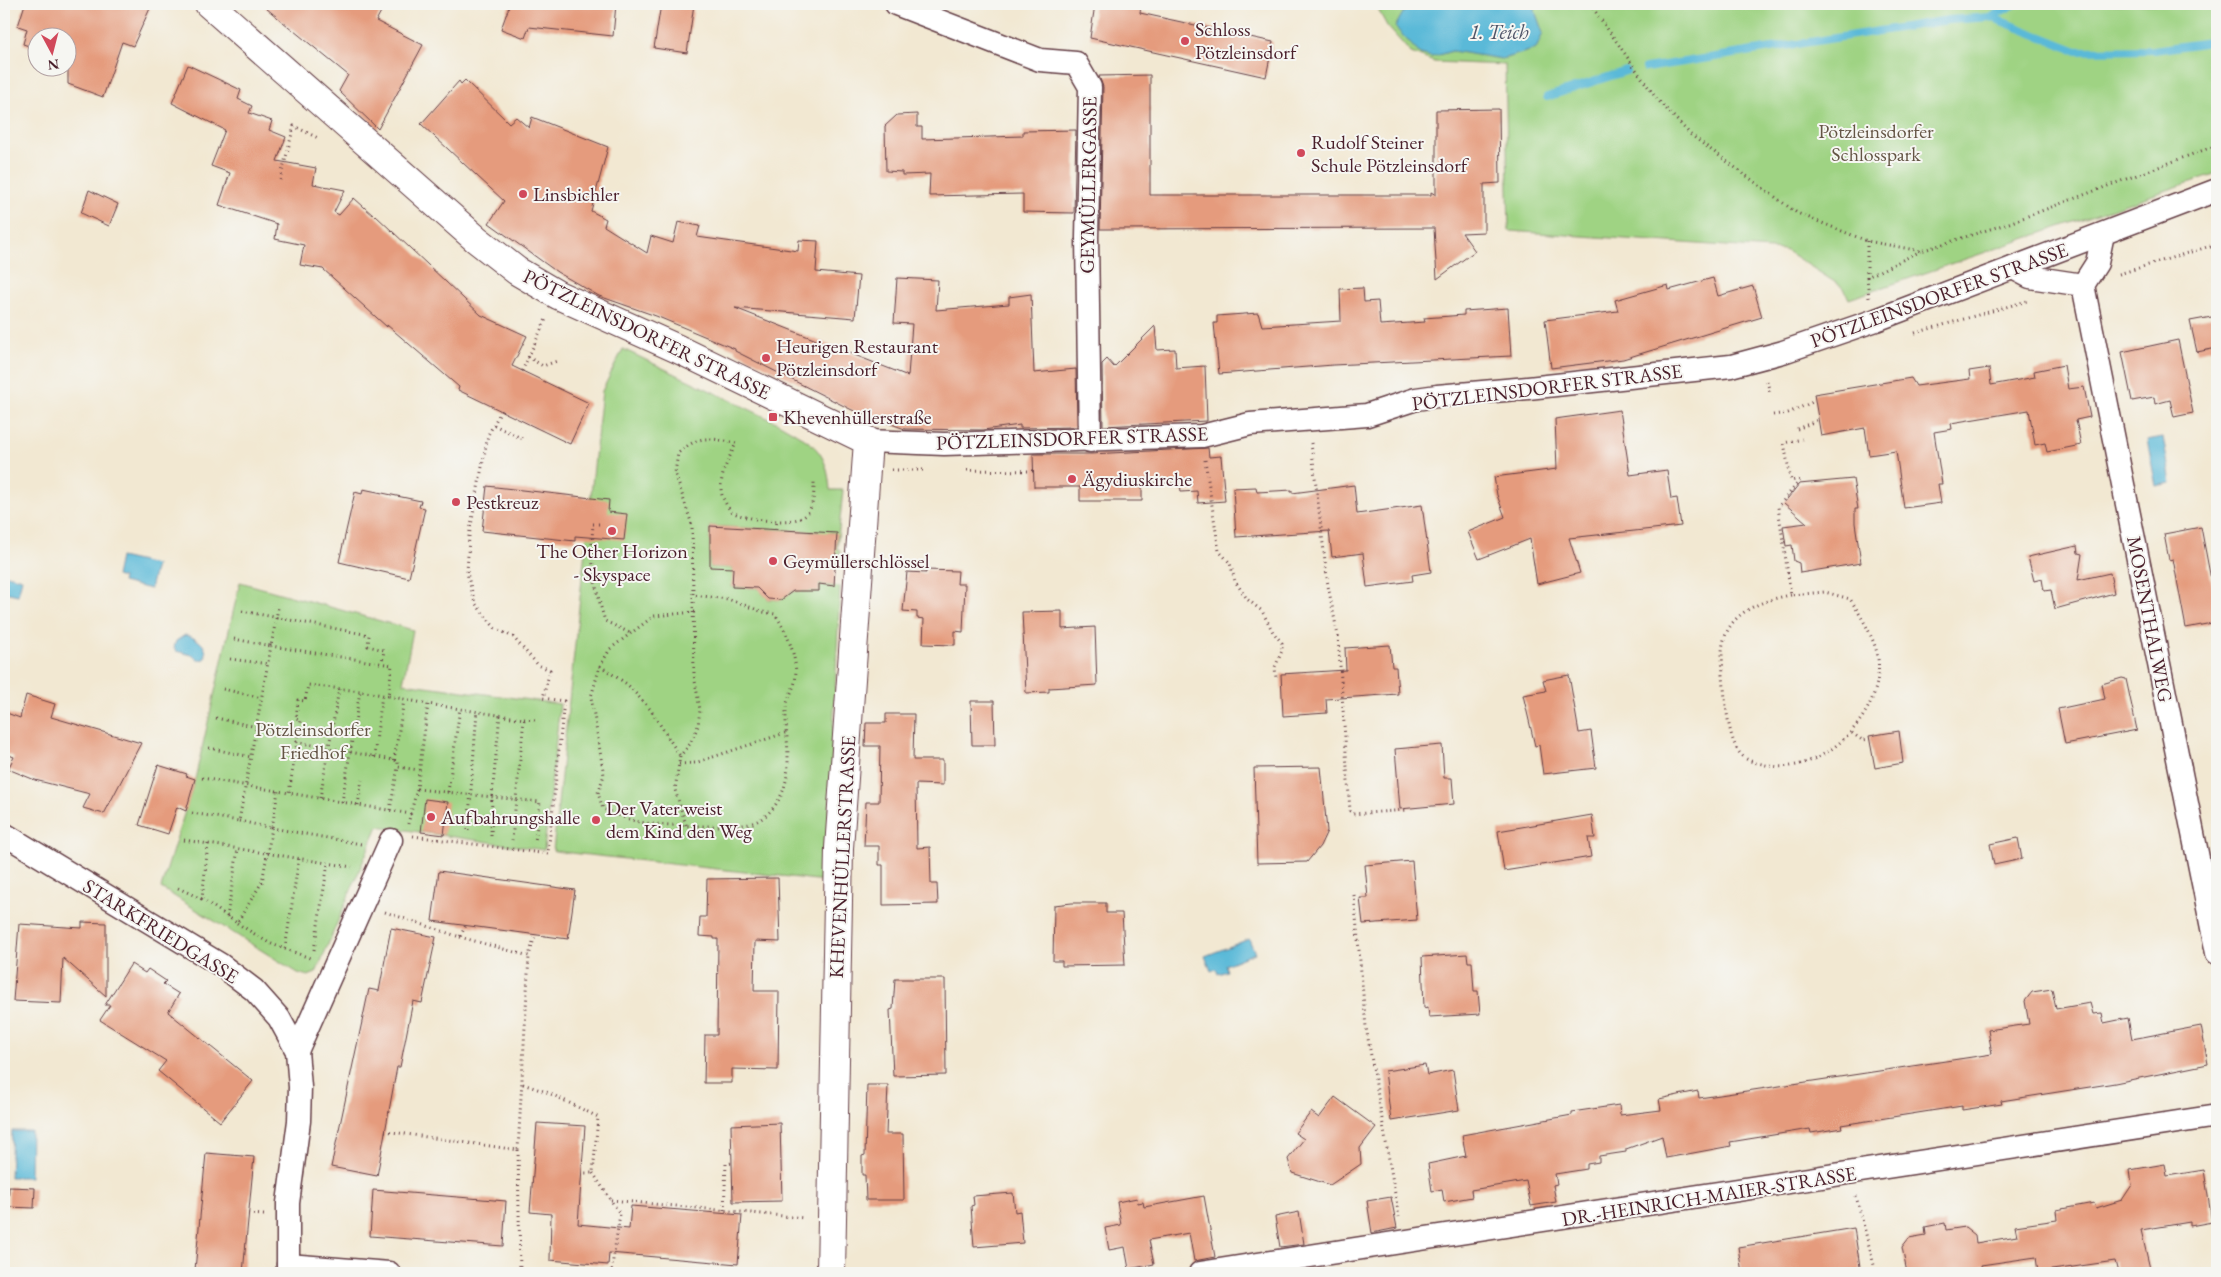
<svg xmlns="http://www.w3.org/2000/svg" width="2221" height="1277" viewBox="0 0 2221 1277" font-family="'EB Garamond',serif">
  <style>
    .green { fill: #9fd383; stroke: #747957 }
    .water { fill: #5ab9d8; stroke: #526c82 }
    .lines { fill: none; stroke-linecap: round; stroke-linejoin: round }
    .stream { stroke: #5ab9d8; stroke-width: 8 }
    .building { fill: #e59b7d }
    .minor-casing { stroke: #633d44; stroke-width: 25 }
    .tertiary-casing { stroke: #633d44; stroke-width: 30 }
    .path { stroke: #633d44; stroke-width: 3; stroke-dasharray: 1 4; stroke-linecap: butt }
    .minor { stroke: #fff; stroke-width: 22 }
    .tertiary { stroke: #fff; stroke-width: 28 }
    .poi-dot { fill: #d1495b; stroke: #f6f6f2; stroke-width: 2 }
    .labels { text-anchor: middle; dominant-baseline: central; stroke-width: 4; stroke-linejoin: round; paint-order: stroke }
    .poi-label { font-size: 20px; fill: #4a1f2b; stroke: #f6f6f2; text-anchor: start }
    .park-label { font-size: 20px; fill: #645545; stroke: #f6f6f2 }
    .street-label { font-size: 20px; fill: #4a1f2b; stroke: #f6f6f2 }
    .water-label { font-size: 21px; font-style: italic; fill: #505568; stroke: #f6f6f2 }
  </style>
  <rect width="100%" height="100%" fill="#f6f6f2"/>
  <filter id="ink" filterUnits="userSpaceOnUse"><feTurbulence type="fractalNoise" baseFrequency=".02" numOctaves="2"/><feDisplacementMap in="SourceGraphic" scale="10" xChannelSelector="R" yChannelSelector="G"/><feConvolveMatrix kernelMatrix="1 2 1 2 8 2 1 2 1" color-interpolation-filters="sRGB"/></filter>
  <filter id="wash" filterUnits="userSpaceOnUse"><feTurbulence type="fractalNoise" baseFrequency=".0096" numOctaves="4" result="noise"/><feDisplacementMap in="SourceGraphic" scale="20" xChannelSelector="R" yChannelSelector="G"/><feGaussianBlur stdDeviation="1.12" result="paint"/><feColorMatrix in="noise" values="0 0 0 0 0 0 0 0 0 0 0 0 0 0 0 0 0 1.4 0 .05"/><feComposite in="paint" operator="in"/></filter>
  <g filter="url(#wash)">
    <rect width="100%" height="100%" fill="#f2e8d2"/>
    <g class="green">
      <path d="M1375 4H2217V173L1849 299 1844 288 1785 250 1509 231 1505 65 1434 62 1411 53 1387 26Z"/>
      <path d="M623 349 778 423C812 443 827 448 830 490H843L837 549 840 550V554H835L837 535 832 532 821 536 820 532 710 526V567L733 568 732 587 757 588 768 599 781 600 793 591H819V584L840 587 826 881 553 851 602 391Z"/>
      <path d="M240 582 413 630 403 683 560 704 544 850 378 826 316 973 308 976 298 973 161 888 195 779Z"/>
    </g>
    <g class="water">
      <path d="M1408 4H1536L1535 11 1543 33 1536 49 1502 59 1452 51 1432 57 1420 54 1395 27Z"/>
      <path d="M2163 437 2171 483 2156 486 2147 440Z"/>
      <path d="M120 557 156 565 150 589 122 582 123 578 116 576Z"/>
      <path d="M4 574 22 579 18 595 4 592Z"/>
      <path d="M185 635C197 638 209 645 205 659L198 660 192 655 176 651 174 647 176 641Z"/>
      <path d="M1249 939 1255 953 1225 965 1227 971 1218 974 1216 969 1211 971 1205 956Z"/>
      <path d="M12 1131H31L30 1177H10Z"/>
    </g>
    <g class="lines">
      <g class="stream">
        <path d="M1991 17 2015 4"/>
        <path d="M1646 68 1949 20 1991 17 2077 51 2154 50 2217 41"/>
        <path d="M1547 97 1626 71"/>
      </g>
    </g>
    <g id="blocks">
      <g class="building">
        <path d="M25 4H152L133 46 122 42 103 97 68 84V38H38V49L23 44 27 29 18 26Z"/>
        <path d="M261 4H385L376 21 423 45 378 129 339 91 348 75Z"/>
        <path d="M510 4H616L613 36 529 27 525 38 501 29Z"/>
        <path d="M661 4H694L687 53 654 48Z"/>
        <path d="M1095 4H1141L1140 13 1273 42 1266 77 1090 38Z"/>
        <path d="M188 65 241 90 238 99 252 106 249 113 272 121 269 130 286 137 277 161 316 168 313 184 345 190 334 212 339 215 354 198 374 216 375 215 481 315 527 336 512 366 589 403 570 444 458 390 459 387 387 325V327L323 269 300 265 304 245 275 239 277 224 219 205 230 173 211 166 225 130 172 103Z"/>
        <path d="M1150 75V195H1431V192L1436 195V110L1499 109 1500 183 1484 184V232L1462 233 1475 251 1437 279 1434 228 1100 229 1103 87 1099 76Z"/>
        <path d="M465 80 509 123 516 117 529 128 532 117 608 147 591 211 606 219 604 226 647 253 651 236 673 243 678 222 700 226 697 237 798 251 799 240 818 241 816 272 859 276 855 318 735 308 908 376 912 324 894 323 897 278 938 280 936 310 1009 304V297L1031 294 1034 373 1076 369 1077 427 1020 428V425L983 430 905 429 852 410 735 351V349L656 316 599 296 557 272 489 223 504 201 421 124 459 81 461 84Z"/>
        <path d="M917 114V127H922V139L1023 136V131L1076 130 1074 213 1023 212V194L929 196 930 174 902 175V172L886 171 885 126 897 115Z"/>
        <path d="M89 190 118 204 109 226 81 213Z"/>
        <path d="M1713 278 1718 296 1753 286 1762 317 1623 359 1551 368 1545 320 1618 311 1615 300 1668 285 1669 290Z"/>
        <path d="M1363 288 1364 302 1378 301 1380 325 1425 322 1424 318 1464 315V311L1508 308 1511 356 1333 365 1219 374 1214 323H1217V316L1258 313 1262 326 1341 321 1340 289Z"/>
        <path d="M2217 316V348L2197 352 2190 321Z"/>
        <path d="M1155 326 1157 350 1175 349 1176 368 1205 366 1207 421 1103 426 1102 364 1107 359 1114 367Z"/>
        <path d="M2178 340 2193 413 2174 417 2170 400 2155 404 2154 397 2132 401 2122 352Z"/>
        <path d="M2064 365 2068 389 2084 387 2090 417 2076 420 2081 445 2047 452 2045 443 2035 445 2029 410 1951 423 1952 429 1934 432 1942 484H1938L1941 503 1904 508 1896 451 1869 455 1865 428 1821 436 1814 394 1911 378 1916 386 1970 379 1969 371 1989 368 1991 385 2035 377 2034 371Z"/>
        <path d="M1620 410 1630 475 1667 470 1671 499 1677 498 1681 526 1569 538 1580 573 1537 584 1530 539 1479 559 1468 532 1505 517 1497 495 1494 477 1557 469 1555 419Z"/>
        <path d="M1208 448 1209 457 1221 456 1225 501 1198 503 1197 491 1181 492 1180 483H1142V501H1080V487H1034L1033 454H1091Z"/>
        <path d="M1853 479 1858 509H1855V523L1861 563 1800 573 1799 563 1794 561 1792 545 1786 546 1783 526 1807 523 1784 503 1799 484Z"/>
        <path d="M1354 485 1357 514 1422 505 1431 572 1412 575 1413 581 1367 587 1363 553 1332 557 1329 531 1236 537 1233 488 1256 487 1257 492 1292 490V493Z"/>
        <path d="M487 486 609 500 608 512 627 514 624 540 575 536V541L482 531Z"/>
        <path d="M363 489 421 501 419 507 425 508 409 578 339 562 355 492 362 494Z"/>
        <path d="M710 526 837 533 834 586 819 584V591H793L781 600 768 599 757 588 732 587 733 568 710 567Z"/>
        <path d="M2201 527 2217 611V622L2186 628 2173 559 2169 560 2164 534Z"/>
        <path d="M2077 546 2078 553 2082 554 2078 580 2110 573 2114 593 2055 609 2051 590 2044 591 2042 579 2034 581 2028 557Z"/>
        <path d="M926 570 958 571 957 584H965L963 632 955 631V645L923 644 924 619 917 618V612L903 611 907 572 926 573Z"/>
        <path d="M1062 611V629L1095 627 1097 685 1049 688V692L1026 693 1022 612Z"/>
        <path d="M1390 645 1392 667H1396L1398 694 1326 699 1327 713 1283 716 1281 674 1346 670 1345 648Z"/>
        <path d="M1569 675 1579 733 1591 731 1596 768 1543 774 1539 745 1535 746 1523 695 1546 691 1543 680Z"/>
        <path d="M2122 678 2126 679 2137 730 2065 744 2058 709 2105 699 2102 684Z"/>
        <path d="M26 695 55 704 51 717 141 743 104 814 83 808 90 794 35 780 8 769 14 757 4 753V712L20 718Z"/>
        <path d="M971 701H994L995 745H972Z"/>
        <path d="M886 714H914L913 760H943V785L916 784 917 848 930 847 931 884H937L938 904 883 905V865H879V846H864L866 802H879L880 746H865L866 723H886Z"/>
        <path d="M1899 731 1903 763 1875 768 1869 736Z"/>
        <path d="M1442 745 1444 778H1452L1454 804 1400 809 1395 749Z"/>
        <path d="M158 765 187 774 186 776 195 779 186 811 177 807 168 834 139 825Z"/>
        <path d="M1321 767 1327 831 1320 846 1307 862 1257 863 1254 768Z"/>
        <path d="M425 799 448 802 444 835 421 832Z"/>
        <path d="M1592 815 1595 838H1588L1591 857 1504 871 1498 831Z"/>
        <path d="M2018 838 2022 859 1994 865 1990 844Z"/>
        <path d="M1412 861 1417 920 1363 924 1360 898H1368L1365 865Z"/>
        <path d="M439 871 575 890 568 939 432 921Z"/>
        <path d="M778 878 780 942 755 941 754 991H779L778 1070 732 1069V1083H704L705 1035H717L718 939H714V937L699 936 700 917H706L707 879Z"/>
        <path d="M1072 903H1106V913H1122L1125 965 1062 966V961H1053L1054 905Z"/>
        <path d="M82 922 106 923V996L63 958 61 1003 13 1001 19 924 82 928Z"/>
        <path d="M391 928 436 937 422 1003 413 1001 400 1067H397L377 1176 331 1167 369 989 379 991Z"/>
        <path d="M1467 954 1468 962H1472L1474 991H1478L1480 1014 1429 1017 1428 1007 1424 1008 1422 957Z"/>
        <path d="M131 964 145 973 148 969 166 981 163 984 179 994 168 1012 253 1081 220 1122 158 1071 166 1061 100 1020 110 1005H105Z"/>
        <path d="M895 979H945L946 1075 893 1076 890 1010 893 1009Z"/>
        <path d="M2052 989 2056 1009 2090 1003 2093 1014 2102 1013 2104 1023 2128 1018 2132 1039 2201 1026 2208 1064 2115 1083 2001 1101 2002 1104 1962 1110V1106L1841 1125 1842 1128 1811 1133 1810 1129 1730 1142 1731 1146 1666 1158 1662 1136 1626 1149V1152L1599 1156V1162L1587 1164V1169L1555 1174 1557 1184 1553 1185 1556 1202 1531 1206 1526 1181 1471 1190 1472 1197 1444 1202 1442 1189 1432 1191 1428 1164 1466 1156 1462 1135 1572 1115V1112L1619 1105 1620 1115 1661 1110 1659 1099 1698 1091 1699 1098 1720 1095 1992 1054 1988 1030 2029 1024 2025 1001 2032 992Z"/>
        <path d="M1425 1065 1427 1075 1453 1070 1459 1110 1391 1121 1385 1071Z"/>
        <path d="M867 1085H888L886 1134H903L904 1200H866L865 1175H862V1156L865 1155Z"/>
        <path d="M1335 1097 1376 1127 1360 1148 1361 1164 1330 1185 1292 1173 1288 1159 1304 1139 1295 1133 1311 1112 1319 1118Z"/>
        <path d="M537 1123 585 1126 578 1224 629 1229 631 1206 742 1215 738 1264 609 1253 608 1265 550 1260 551 1214 530 1212Z"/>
        <path d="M780 1123 782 1201 733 1202 731 1125Z"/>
        <path d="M206 1153 254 1157 243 1273 195 1270Z"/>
        <path d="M2165 1164 2167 1176 2204 1170 2212 1222 2190 1226V1222L2141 1230 2151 1273H2118L2115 1261 2038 1272 2036 1257 1981 1265 1982 1273H1907L1902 1247 1909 1238 1926 1235 1925 1227 1945 1223 1946 1230 1965 1227 1975 1235 1976 1243 2017 1236 2015 1226 2057 1220 2056 1210 2094 1203 2096 1208 2122 1200 2132 1185 2130 1170Z"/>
        <path d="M9 1187 35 1188 34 1208 8 1207Z"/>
        <path d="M373 1190 506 1201 503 1246 370 1236Z"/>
        <path d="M1013 1193 1015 1212 1020 1211 1023 1243 974 1247 971 1206 974 1205 973 1196Z"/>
        <path d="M1204 1196 1215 1257 1194 1261 1189 1233 1149 1240 1154 1264 1129 1269 1125 1247 1109 1250 1105 1228 1121 1225 1117 1202 1137 1198 1138 1203 1143 1202 1144 1207Z"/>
        <path d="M1391 1197 1397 1228 1372 1233 1367 1201Z"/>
        <path d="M1299 1212 1304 1244 1280 1247 1275 1217Z"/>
        <path d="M1854 1228 1861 1273H1742L1738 1247Z"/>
      </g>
    </g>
  </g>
  <g filter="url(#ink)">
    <use href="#blocks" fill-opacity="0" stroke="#633d44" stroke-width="1"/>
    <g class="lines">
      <g class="minor-casing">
        <g id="minor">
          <path d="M896 4 1040 60 1076 63 1090 87 1087 238 1090 441"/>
          <path d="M2103 234 2097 263 2083 285 2217 953"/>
          <path d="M2013 268 2030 277 2083 285"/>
          <path d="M868 441 944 444 1202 436 1250 424 1367 415 1416 399 1437 396 1528 388 1731 366 1783 352 1876 320 2217 190"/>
          <path d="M4 834 221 965 254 990 279 1018 297 1051 300 1087 299 1121 288 1203V1273"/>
          <path d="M297 1051 391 840"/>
          <path d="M288 1265 389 1273"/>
          <path d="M1200 1273 2217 1116"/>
        </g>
      </g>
      <g class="tertiary-casing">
        <path id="tertiary" d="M209 4 476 239 517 271 558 295 678 349 868 441 839 848 831 1273"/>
      </g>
      <g class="path">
        <path d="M1590 4 1656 98 1691 135 1797 213 1867 241 1921 251 2009 223 2217 145"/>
        <path d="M280 180 294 126 320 139"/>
        <path d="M1867 241V277L1921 251"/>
        <path d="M2119 274 2217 244"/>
        <path d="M1867 277 1869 298"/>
        <path d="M1915 333 2027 301"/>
        <path d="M528 357 543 366 557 361"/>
        <path d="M522 371 546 319"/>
        <path d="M1767 381 1770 393"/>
        <path d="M1773 415 1788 413 1815 401"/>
        <path d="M494 425 525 440"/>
        <path d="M1797 429 1818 420"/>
        <path d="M1311 443 1328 586 1338 636 1350 811 1353 814 1407 810"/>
        <path d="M1205 460 1219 551 1230 563 1235 581 1247 599 1262 611 1273 632 1282 643V651L1275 667 1276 678"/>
        <path d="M892 470H926"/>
        <path d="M962 470 1034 471"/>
        <path d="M599 524H593C590 561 594 585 605 621L630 633"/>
        <path d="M776 529 777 520"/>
        <path d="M1791 595C1757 601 1721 616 1722 656 1723 678 1726 736 1739 752 1744 760 1753 762 1762 764 1821 782 1893 708 1876 649 1870 631 1860 614 1850 599L1825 592 1791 595 1778 507 1801 479 1791 481 1784 443 1802 439"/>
        <path d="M242 611 369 635 368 646 384 650 382 663"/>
        <path d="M695 612 654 616 610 649 600 666 591 697 604 775 598 793 603 809C614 813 624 818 635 821 652 826 733 828 749 824 762 821 772 811 778 801 795 773 785 741 786 711 786 700 792 693 795 682 799 660 787 632 775 614L763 612 728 599 693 595 692 525 675 473 678 453C701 434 708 438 736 443 729 459 716 481 723 498 725 502 728 508 731 511 743 520 795 526 806 515 814 506 814 493 814 482"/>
        <path d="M234 639 271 646 278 608"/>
        <path d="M230 659 269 664"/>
        <path d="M600 666 627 684 650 709 680 756"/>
        <path d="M223 689 262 698"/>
        <path d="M216 718 257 727"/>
        <path d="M524 719 536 720"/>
        <path d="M1852 733 1862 740 1870 739"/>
        <path d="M297 742 301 721 296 719 298 700 305 701 308 685 360 691"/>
        <path d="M209 748 251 757"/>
        <path d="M374 757 382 695"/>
        <path d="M394 760 404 700"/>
        <path d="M679 764 695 763 785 733"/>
        <path d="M202 778 289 793"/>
        <path d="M417 789 540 802 535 842"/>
        <path d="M448 792 460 708"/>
        <path d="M320 798 339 689"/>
        <path d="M342 802 360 691 388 696"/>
        <path d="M358 805 362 780"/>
        <path d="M390 810 398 767"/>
        <path d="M192 813 239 821 271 646 392 665 388 696 428 704"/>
        <path d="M411 814 289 793 297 742 398 761V767L419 770"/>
        <path d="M239 821 272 828 278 791"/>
        <path d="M408 824 417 789 428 704 524 719 512 840"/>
        <path d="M686 825 675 790 680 756 690 744 698 726 700 710 694 675 693 595"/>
        <path d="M468 830 477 711"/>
        <path d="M413 836 548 854 564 701 543 698 550 670 538 665 513 637 495 628 475 603 467 573 469 536 488 435 501 411"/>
        <path d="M491 836 492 796 500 714"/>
        <path d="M184 840 352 867"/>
        <path d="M208 844 202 899 237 923 262 882 272 828 361 844V846"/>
        <path d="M178 888 202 899"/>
        <path d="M1354 895 1366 1027 1399 1217"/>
        <path d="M385 912 460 937 466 925"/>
        <path d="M227 917 238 849"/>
        <path d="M237 923 269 943 285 949 299 858"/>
        <path d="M460 937 529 956 535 935"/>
        <path d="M285 949 310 958 311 955"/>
        <path d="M314 950 328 863"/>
        <path d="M2217 1019H2215L2217 1029"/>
        <path d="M523 1084 549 1093 598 1117 593 1173H582"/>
        <path d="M385 1131 518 1150 529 956"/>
        <path d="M518 1150 520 1273"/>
        <path d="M593 1173 620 1214 611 1273"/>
        <path d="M1856 1196 1876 1273"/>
        <path d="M611 1200 805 1218"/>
        <path d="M724 1210 726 1164 732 1163"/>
        <path d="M248 1214 265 1215"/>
      </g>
      <use href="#minor" class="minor"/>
      <use href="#tertiary" class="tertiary"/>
    </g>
  </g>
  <g class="poi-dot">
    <circle cx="1185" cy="41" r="5"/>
    <circle cx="1301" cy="153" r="5"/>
    <circle cx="523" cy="194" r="5"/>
    <circle cx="766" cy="358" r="5"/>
    <rect x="768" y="412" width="10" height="10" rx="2.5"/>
    <circle cx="1072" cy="479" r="5"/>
    <circle cx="456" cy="502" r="5"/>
    <circle cx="612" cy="531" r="5"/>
    <circle cx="773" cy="561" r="5"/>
    <circle cx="431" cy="817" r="5"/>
    <circle cx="596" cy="820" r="5"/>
  </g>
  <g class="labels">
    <g class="poi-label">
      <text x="1195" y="29">Schloss<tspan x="1195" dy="23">Pötzleinsdorf</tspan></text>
      <text x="1311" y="142">Rudolf Steiner<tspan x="1311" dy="23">Schule Pötzleinsdorf</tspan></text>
      <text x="533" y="194">Linsbichler</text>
      <text x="776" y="346">Heurigen Restaurant<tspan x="776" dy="23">Pötzleinsdorf</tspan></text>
      <text x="783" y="417">Khevenhüllerstraße</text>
      <text x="1082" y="479">Ägydiuskirche</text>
      <text x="466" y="502">Pestkreuz</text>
      <text x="612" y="551" text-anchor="middle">The Other Horizon<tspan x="612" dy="23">- Skyspace</tspan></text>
      <text x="783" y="561">Geymüllerschlössel</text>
      <text x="606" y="808">Der Vater weist<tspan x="606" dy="23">dem Kind den Weg</tspan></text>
      <text x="441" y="817">Aufbahrungshalle</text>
    </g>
    <g class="park-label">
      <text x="1876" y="131">Pötzleinsdorfer<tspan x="1876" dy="23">Schlosspark</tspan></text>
      <text x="313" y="729">Pötzleinsdorfer<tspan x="313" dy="23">Friedhof</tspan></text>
    </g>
    <g class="street-label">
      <text transform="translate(1088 185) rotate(-89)">GEYMÜLLERGASSE</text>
      <text transform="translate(1939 295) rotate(-20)">PÖTZLEINSDORFER STRASSE</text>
      <text transform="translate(647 334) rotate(26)">PÖTZLEINSDORFER STRASSE</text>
      <text transform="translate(1547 387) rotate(-7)">PÖTZLEINSDORFER STRASSE</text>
      <text transform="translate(1072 438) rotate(-2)">PÖTZLEINSDORFER STRASSE</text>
      <text transform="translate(2150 619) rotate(79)">MOSENTHALWEG</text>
      <text transform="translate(842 857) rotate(-87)">KHEVENHÜLLERSTRASSE</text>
      <text transform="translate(161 931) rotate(32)">STARKFRIEDGASSE</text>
      <text transform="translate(1709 1196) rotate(-9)">DR.-HEINRICH-MAIER-STRASSE</text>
    </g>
    <g class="water-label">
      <text x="1499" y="31">1. Teich</text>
    </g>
  </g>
  <rect width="2221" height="1277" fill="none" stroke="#f6f6f2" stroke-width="20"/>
  <g transform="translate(52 52) rotate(173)"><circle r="24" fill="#f6f6f2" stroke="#b1a0a2"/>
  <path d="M0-4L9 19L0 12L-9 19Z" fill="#d1495b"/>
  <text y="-8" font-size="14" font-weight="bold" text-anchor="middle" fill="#4a1f2b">N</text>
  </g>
</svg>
